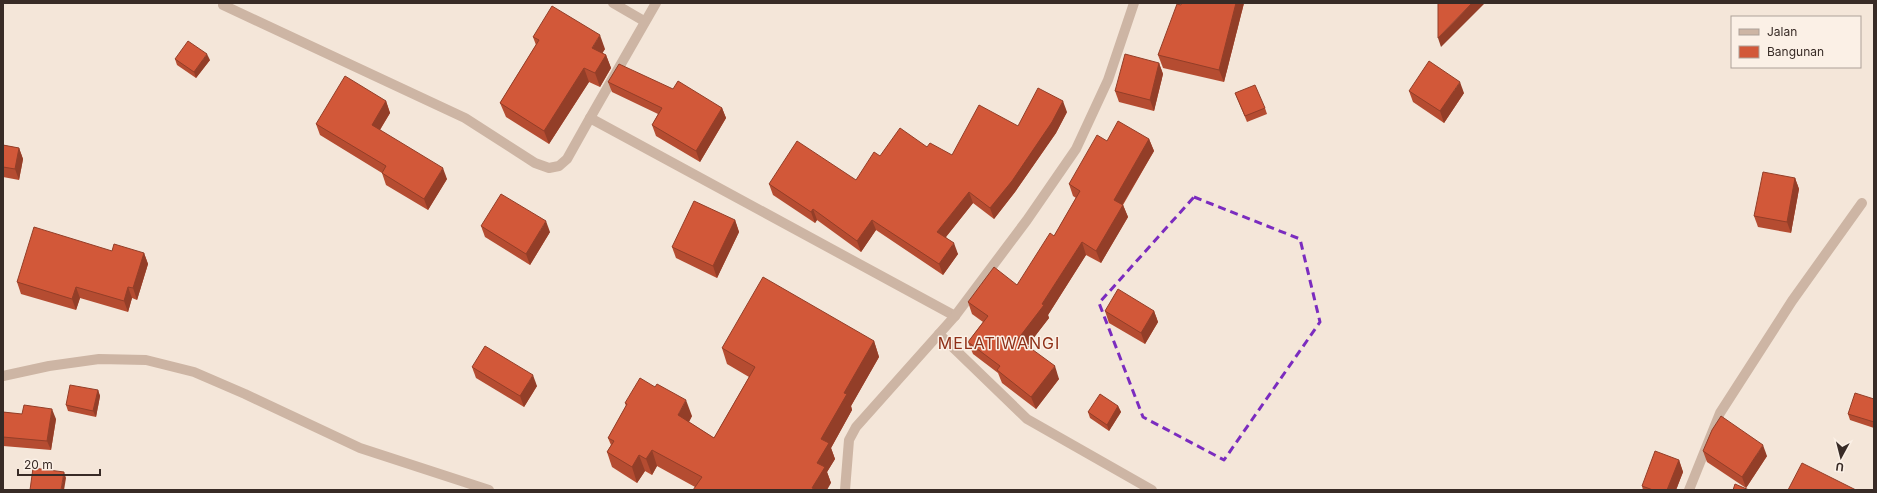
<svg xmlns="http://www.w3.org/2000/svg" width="1877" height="493" viewBox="0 0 1877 493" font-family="Inter,sans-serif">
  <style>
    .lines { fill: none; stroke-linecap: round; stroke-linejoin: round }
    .street { stroke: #cdb5a4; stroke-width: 10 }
    .wall { fill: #b54c31 }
    .shaded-wall { fill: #933e28 }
    .building { fill: #d25839; stroke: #933e28 }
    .marked { fill: none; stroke: #7b2cbf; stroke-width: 3; stroke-dasharray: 8 5; stroke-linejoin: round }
    .labels { text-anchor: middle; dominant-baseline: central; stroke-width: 3; stroke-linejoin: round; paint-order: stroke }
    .quarter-label { font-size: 16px; letter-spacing: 1px; fill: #8e2f17; stroke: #fbf0e6 }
  </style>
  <rect width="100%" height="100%" fill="#f4e6d9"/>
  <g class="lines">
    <g class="street">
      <path d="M613 3 644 21"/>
      <path d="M223 5 465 118 535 163 549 168 559 166 567 159 590 118 955 316"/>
      <path d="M590 118 656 3"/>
      <path d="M939 334 1027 419 1152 490"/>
      <path d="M3 376 49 366 99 359 146 360 194 372 245 394 360 448 489 490"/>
      <path d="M845 490 849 440 856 427 955 316 1027 220 1076 149 1108 80 1134 3"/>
      <path d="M1689 490 1720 413 1792 301 1862 203"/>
    </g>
  </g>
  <g class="wall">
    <path d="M1244 3 1224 82 1163 68 1158 55 1181 5Z"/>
    <path d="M533 37 605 49 602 53 606 55 611 68 600 87 589 82 549 144 506 117 500 103 536 45Z"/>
    <path d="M175 59 210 60 196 78 177 65Z"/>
    <path d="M1159 63 1163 74 1154 111 1119 102 1115 91Z"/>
    <path d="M608 82 673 89 722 108 726 118 700 162 656 136 652 125 658 114 612 92Z"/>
    <path d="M1409 91 1464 93 1444 123 1413 102Z"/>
    <path d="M1235 93 1265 108 1267 114 1247 122Z"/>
    <path d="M386 101 390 113 380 130 447 179 428 210 386 185 382 173 320 135 316 124Z"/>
    <path d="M1067 112 1056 133 1015 192 994 219 973 203 946 237 958 254 943 275 876 230 861 252 817 220 815 223 773 195 769 184 856 180 880 156 952 155 1018 126Z"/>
    <path d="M1149 139 1154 151 1123 205 1128 217 1101 263 1086 255 1048 315 1049 318 1027 346 1059 379 1036 409 1002 383 998 373 973 354 968 342 983 322 972 314 968 302 1017 285 1054 236 1076 198 1073 196 1069 184 1107 141Z"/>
    <path d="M3 145 19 148 23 159 19 180 3 177Z"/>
    <path d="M1795 178 1799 189 1791 233 1758 227 1754 216Z"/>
    <path d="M735 220 739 232 717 278 676 258 672 247Z"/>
    <path d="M481 226 550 232 530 265 485 237Z"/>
    <path d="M112 251 144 253 148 264 137 300 132 298 128 312 80 298 76 310 21 294 17 282Z"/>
    <path d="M1105 311H1154L1158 322 1145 344 1109 323Z"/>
    <path d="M874 341 879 357 851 406 852 410 831 448 835 459 827 472 831 483 695 487 657 466 652 475 645 471 637 483 612 467 607 452 611 445 608 438 626 406 625 403 692 416 689 422 714 438 749 377 727 364 722 348Z"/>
    <path d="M472 367 537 386 524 407 476 378Z"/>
    <path d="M98 390 100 396 96 417 68 411 66 405Z"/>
    <path d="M1874 399V428L1850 420 1848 414Z"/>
    <path d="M1118 406 1121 412 1109 431 1090 418 1088 412Z"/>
    <path d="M3 412 56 419 51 450 3 446Z"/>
    <path d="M1703 451 1767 456 1746 488 1707 462Z"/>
    <path d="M1679 460 1683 472 1676 490H1643L1642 486Z"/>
  </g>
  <g class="shaded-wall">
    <path d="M1236 3H1244L1224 82 1219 70Z"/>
    <path d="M1472 3H1485L1441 47 1438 38Z"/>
    <path d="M600 35 605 49 597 62 592 48Z"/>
    <path d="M207 54 210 60 196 78 194 72Z"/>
    <path d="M606 55 611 68 600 87 595 73Z"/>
    <path d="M1159 63 1163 74 1154 111 1150 100Z"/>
    <path d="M584 68 589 82 549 144 544 131Z"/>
    <path d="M1460 82 1464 93 1444 123 1440 111Z"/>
    <path d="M386 101 390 113 376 136 372 125Z"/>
    <path d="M1063 101 1067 112 1056 133 1015 192 994 219 990 208Z"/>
    <path d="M722 108 726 118 700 162 696 151Z"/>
    <path d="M1149 139 1154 151 1118 212 1114 200Z"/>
    <path d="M19 148 23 159 19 180 15 169Z"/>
    <path d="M443 168 447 179 428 210 424 199Z"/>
    <path d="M1795 178 1799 189 1791 233 1787 222Z"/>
    <path d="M969 192 973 203 941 243 937 232Z"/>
    <path d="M1123 205 1128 217 1101 263 1096 251Z"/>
    <path d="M813 209 817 220 815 223 811 212Z"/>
    <path d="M735 220 739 232 717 278 713 266Z"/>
    <path d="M872 220 876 230 861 252 857 241Z"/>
    <path d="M546 221 550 232 530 265 526 254Z"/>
    <path d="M1082 242 1086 255 1048 315 1049 318 1023 352 1018 339 1042 304Z"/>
    <path d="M954 243 958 254 943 275 939 264Z"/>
    <path d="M144 253 148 264 137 300 133 288Z"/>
    <path d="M76 287 80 298 76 310 72 299Z"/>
    <path d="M128 287 132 298 128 312 124 301Z"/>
    <path d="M1154 311 1158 322 1145 344 1141 333Z"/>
    <path d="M874 341 879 357 851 406 852 410 831 448 835 459 827 472 831 483 827 490H813L812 488 821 439 844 393Z"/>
    <path d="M1055 366 1059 379 1036 409 1031 397Z"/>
    <path d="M533 375 537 386 524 407 520 396Z"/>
    <path d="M98 390 100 396 96 417 93 411Z"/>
    <path d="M686 400 692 416 684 431 678 415Z"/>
    <path d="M1118 406 1121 412 1109 431 1107 425Z"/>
    <path d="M52 409 56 419 51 450 47 441Z"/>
    <path d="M1763 445 1767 456 1746 488 1742 477Z"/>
    <path d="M652 450 657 466 652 475 646 459Z"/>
    <path d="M639 455 645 471 637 483 632 467Z"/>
    <path d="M1679 460 1683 472 1676 490H1667Z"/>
    <path d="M64 472 66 478 64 490H61Z"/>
  </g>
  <g class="building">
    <path d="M1181 3H1236L1219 70 1158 55 1177 4 1181 5Z"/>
    <path d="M1438 3H1472L1438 38Z"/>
    <path d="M552 6 600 35 592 48 606 55 595 73 584 68 544 131 500 103 539 40 533 37Z"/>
    <path d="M188 41 207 54 194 72 175 59Z"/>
    <path d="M1125 54 1159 63 1150 100 1115 91Z"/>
    <path d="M1429 61 1460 82 1440 111 1409 91Z"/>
    <path d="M619 64 673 89 678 81 722 108 696 151 652 125 662 108 608 82Z"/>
    <path d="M345 76 386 101 372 125 443 168 424 199 382 173 386 166 316 124Z"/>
    <path d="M1255 85 1265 108 1245 116 1235 93Z"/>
    <path d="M1038 88 1063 101 1052 122 1012 181 990 208 969 192 937 232 954 243 939 264 872 220 857 241 813 209 811 212 769 184 797 141 856 180 874 152 880 156 900 128 927 147 930 143 952 155 979 105 1018 126Z"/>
    <path d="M1118 121 1149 139 1114 200 1123 205 1096 251 1082 242 1042 304 1044 305 1018 339 1055 366 1031 397 997 370 1000 366 968 342 988 316 968 302 994 267 1017 285 1050 233 1054 236 1080 191 1069 184 1097 135 1107 141Z"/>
    <path d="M3 145 19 148 15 169 3 167Z"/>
    <path d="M1763 172 1795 178 1787 222 1754 216Z"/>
    <path d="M501 194 546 221 526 254 481 226Z"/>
    <path d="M694 201 735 220 713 266 672 247Z"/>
    <path d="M34 227 112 251 114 244 144 253 133 288 128 287 124 301 76 287 72 299 17 282Z"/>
    <path d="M763 277 874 341 844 393 847 394 821 439 829 443 817 463 825 467 812 488 816 490H693L702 477 652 450 646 459 639 455 632 467 607 452 614 441 608 438 627 404 625 403 640 378 655 387 657 384 686 400 678 415 714 438 755 367 722 348Z"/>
    <path d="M1118 289 1154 311 1141 333 1105 311Z"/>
    <path d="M485 346 533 375 520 396 472 367Z"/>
    <path d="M70 385 98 390 93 411 66 405Z"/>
    <path d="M1855 393 1874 399V422L1848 414Z"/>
    <path d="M1100 394 1118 406 1107 425 1088 412Z"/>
    <path d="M24 405 52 409 47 441 3 437V412L22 414Z"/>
    <path d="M1721 416 1763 445 1742 477 1703 451 1712 430Z"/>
    <path d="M1655 451 1679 460 1667 490H1653L1642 486Z"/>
    <path d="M1802 463 1856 490H1788Z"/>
    <path d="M33 468 64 472 61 490H30Z"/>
    <path d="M1735 484 1749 490H1733Z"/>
  </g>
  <path class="marked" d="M1194 197 1300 239 1320 322 1224 460 1143 417 1099 303Z"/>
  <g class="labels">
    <g class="quarter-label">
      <text x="999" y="343">MELATIWANGI</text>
    </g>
  </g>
  <rect width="1877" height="493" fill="none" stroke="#382b26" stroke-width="8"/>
  <rect x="1731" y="16" width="130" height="52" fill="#fbf0e6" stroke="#ada199"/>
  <rect x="1739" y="29" width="20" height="6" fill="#cdb5a4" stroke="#ada199"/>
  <text x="1767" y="36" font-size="12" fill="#382b26">Jalan</text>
  <rect x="1739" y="46" width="20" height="12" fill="#d25839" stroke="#ada199"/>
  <text x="1767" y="56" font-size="12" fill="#382b26">Bangunan</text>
  <g transform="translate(1841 457) rotate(187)" stroke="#fbf0e6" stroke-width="3" paint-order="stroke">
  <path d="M0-3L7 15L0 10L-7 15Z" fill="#382b26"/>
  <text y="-6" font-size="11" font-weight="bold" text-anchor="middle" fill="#382b26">U</text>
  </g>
  <path d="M18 469v6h82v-6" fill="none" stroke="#382b26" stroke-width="2"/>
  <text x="24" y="469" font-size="12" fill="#382b26" stroke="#fbf0e6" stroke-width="3" paint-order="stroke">20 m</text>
</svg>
